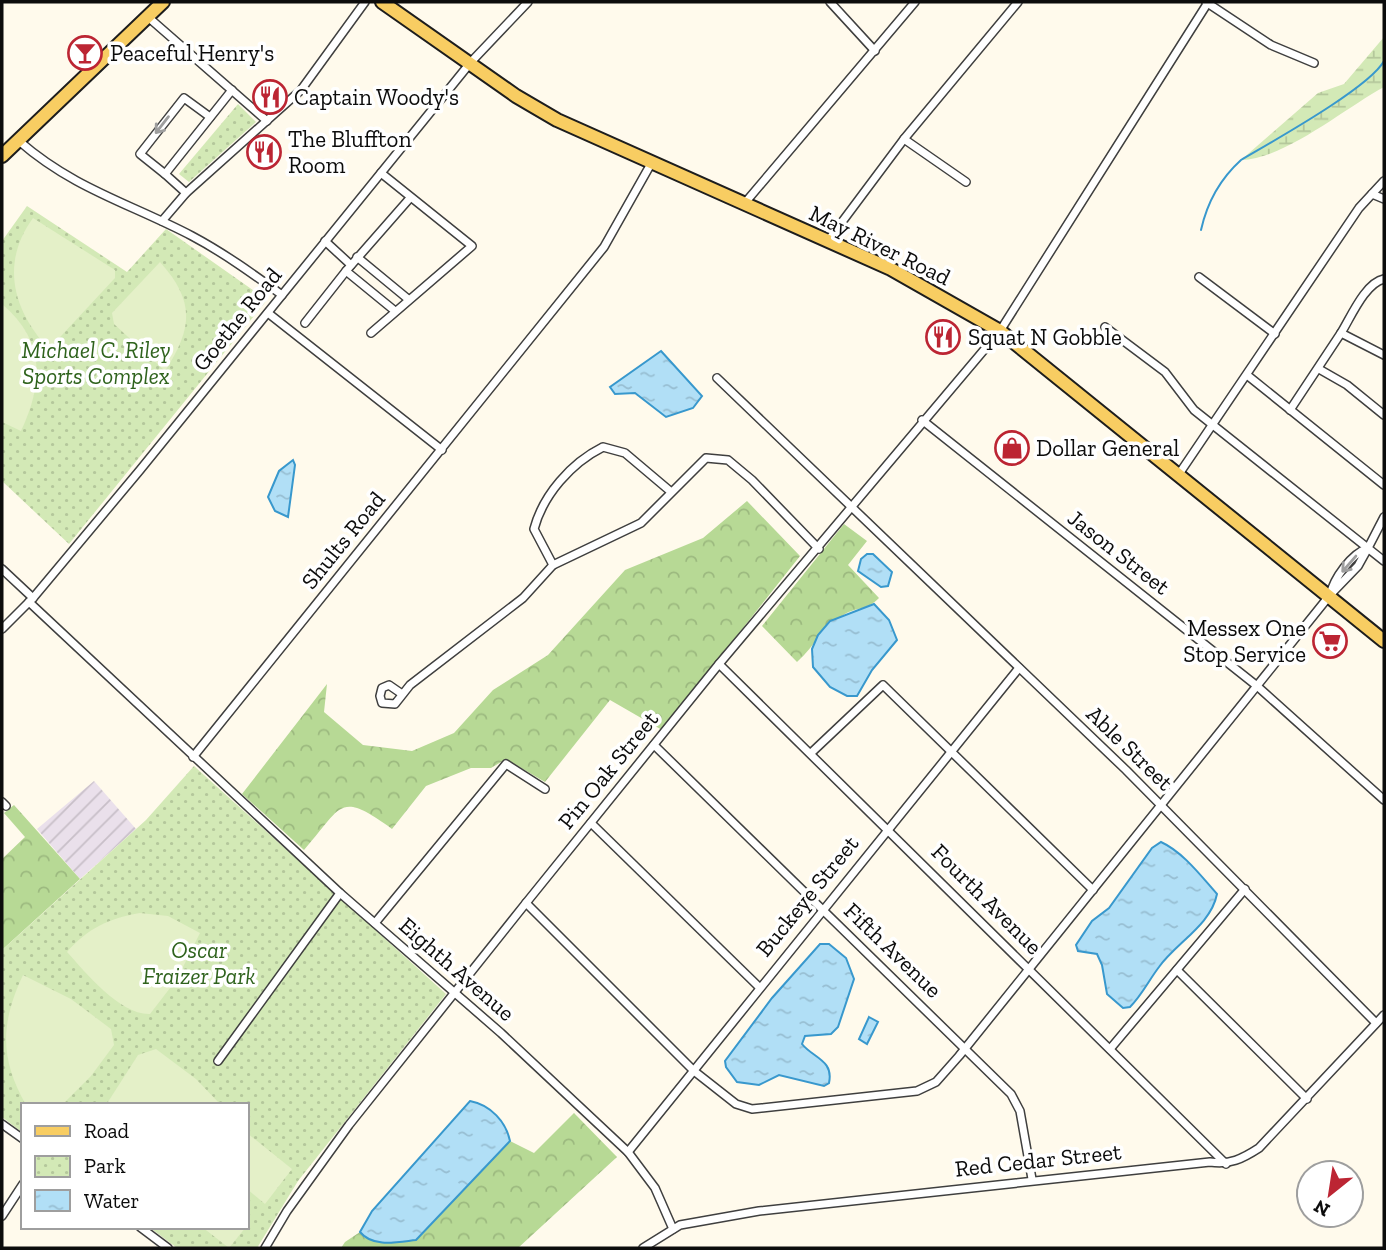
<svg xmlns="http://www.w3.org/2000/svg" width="1386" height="1250" viewBox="0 0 1386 1250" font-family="'Zilla Slab',serif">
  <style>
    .industrial { fill: url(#industrial-furrows) }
    .forest { fill: url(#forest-crowns) }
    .wetland { fill: url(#wetland-marsh) }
    .park { fill: url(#park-dots) }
    .pitch { fill: #e4f0c8 }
    .water { fill: url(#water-ripples); stroke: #3898cd; stroke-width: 2 }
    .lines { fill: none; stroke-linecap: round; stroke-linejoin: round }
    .stream { stroke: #3898cd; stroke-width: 2 }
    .minor-casing { stroke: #3f3f3f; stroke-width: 10 }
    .primary-casing { stroke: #1d1d1d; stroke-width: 16 }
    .minor { stroke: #fff; stroke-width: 7 }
    .primary { stroke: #f8cd62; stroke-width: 12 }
    .oneway { stroke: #9e9e9e }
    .labels { text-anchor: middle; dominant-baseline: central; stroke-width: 7; stroke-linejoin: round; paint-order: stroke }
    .poi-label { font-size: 23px; fill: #0c0c0c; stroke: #fff; text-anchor: start }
    .street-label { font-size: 23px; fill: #0c0c0c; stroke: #fff }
    .park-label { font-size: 23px; font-style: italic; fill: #2f631d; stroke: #fff }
  </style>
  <defs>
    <pattern id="industrial-furrows" width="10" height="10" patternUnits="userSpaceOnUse" patternTransform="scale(1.75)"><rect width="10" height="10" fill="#eae0eb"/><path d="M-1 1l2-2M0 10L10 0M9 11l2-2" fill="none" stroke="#c8bfc8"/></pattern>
    <pattern id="forest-crowns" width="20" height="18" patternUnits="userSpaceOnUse" patternTransform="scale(1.75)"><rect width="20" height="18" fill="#b7d995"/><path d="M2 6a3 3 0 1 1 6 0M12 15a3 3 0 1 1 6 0" fill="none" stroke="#9cb97f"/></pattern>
    <pattern id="wetland-marsh" width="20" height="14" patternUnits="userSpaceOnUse" patternTransform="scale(1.75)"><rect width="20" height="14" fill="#d3e9b6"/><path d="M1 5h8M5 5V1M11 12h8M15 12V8" fill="none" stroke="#b4c79b"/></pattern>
    <pattern id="park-dots" width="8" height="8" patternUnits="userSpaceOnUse" patternTransform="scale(1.75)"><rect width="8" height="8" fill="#d3e9b6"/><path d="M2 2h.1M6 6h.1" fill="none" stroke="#b4c79b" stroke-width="1.8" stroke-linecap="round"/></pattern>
    <pattern id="water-ripples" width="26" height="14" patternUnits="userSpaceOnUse" patternTransform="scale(1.75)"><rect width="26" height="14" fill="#b1dff6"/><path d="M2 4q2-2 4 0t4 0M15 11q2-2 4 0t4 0" fill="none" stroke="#97bed2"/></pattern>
  </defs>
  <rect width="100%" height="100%" fill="#fffaec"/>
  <path class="industrial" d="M94 781 136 829 80 879 37 829Z"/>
  <g class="forest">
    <path d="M747 501 800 556 662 730 610 700 545 782 506 759 491 768H471L426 786 392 829C338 790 343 806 304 850L242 794 327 684 324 712 363 745 412 751 454 733 493 690 548 655 625 570 703 538Z"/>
    <path d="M844 524 867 541 848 565 879 598C868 610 857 607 845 614 820 629 816 645 797 662L762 626Z"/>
    <path d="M14 805 80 879 2 950V859L25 837 4 813Z"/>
    <path d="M574 1113 617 1157 518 1248H341L345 1242 360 1232 365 1238 416 1240 510 1141 534 1153Z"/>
  </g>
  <path class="wetland" d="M1384 37V87C1345 108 1285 159 1241 160L1318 93 1344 84Z"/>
  <g class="park">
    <path d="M238 104 256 122 189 182 179 174Z"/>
    <path d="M27 206 127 272 166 229 267 300 69 544 2 481V241Z"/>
    <path d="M194 766 446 994 298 1181 257 1248H177L149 1227H247V1105H23V1133L2 1117V950L146 820Z"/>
  </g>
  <g class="pitch">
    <path d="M33 218 115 270V278L49 349C13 311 0 263 33 218Z"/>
    <path d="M160 262C195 301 193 328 165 371L114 324 112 313Z"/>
    <path d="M2 304C46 341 43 384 21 431L2 422Z"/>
    <path d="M140 913 168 916 200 933 177 979 150 1014C120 1015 86 973 67 952 87 929 109 918 140 913Z"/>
    <path d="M23 975 71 999 111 1029 114 1045 91 1076 62 1105H26C0 1059 0 1024 23 975Z"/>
    <path d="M156 1049 196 1079 221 1105H106L138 1055Z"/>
    <path d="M247 1133 292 1169 265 1204 247 1189Z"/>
    <path d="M202 1227H246L229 1248Z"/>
  </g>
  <g class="water">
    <path d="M661 351 702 396 693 408 666 417 635 393 615 394 610 387Z"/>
    <path d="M293 460 295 465 288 517 275 511 268 497 279 471Z"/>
    <path d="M867 554H873L892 572 888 586 881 587 858 571 861 559Z"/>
    <path d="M874 604 889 620 897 640 872 670 857 696H847L830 687 813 667 812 649 818 635 830 621Z"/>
    <path d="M1161 842C1183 852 1201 876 1217 894 1211 925 1176 943 1159 967 1149 980 1142 995 1130 1007L1123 1008 1107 994 1102 965 1097 954 1078 951 1076 945 1092 921 1109 908 1152 848Z"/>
    <path d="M820 944H829L846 958 854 979 838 1027 831 1034 805 1036 802 1044C813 1058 834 1060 829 1083L824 1086 779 1075 759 1085 737 1082 726 1067 725 1061 772 998Z"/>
    <path d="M869 1017 878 1022 867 1044 859 1039Z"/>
    <path d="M470 1101C491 1105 506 1122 510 1141L416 1240C398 1242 373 1248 360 1232L372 1211Z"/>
  </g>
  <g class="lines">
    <path class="stream" d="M1201 230C1207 203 1220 179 1241 160 1273 141 1369 88 1384 61"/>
    <g class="minor-casing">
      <g id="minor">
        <path d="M830 2 875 51"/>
        <path d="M1206 2 1271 45 1314 63"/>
        <path d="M148 17 267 121"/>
        <path d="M904 139 966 182"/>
        <path d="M19 141C74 189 129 203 192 236 224 253 253 274 282 295"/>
        <path d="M165 174 140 154 184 98 210 117"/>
        <path d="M186 193 165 174 232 90"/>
        <path d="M1372 194 1384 199"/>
        <path d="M744 204 915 2"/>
        <path d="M162 221 186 193 301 90 365 2"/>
        <path d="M325 241 351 265"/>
        <path d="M827 242 904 139 1018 2"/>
        <path d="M357 257 408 299"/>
        <path d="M346 271 395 311"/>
        <path d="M1199 277 1275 334"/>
        <path d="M268 313 442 450"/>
        <path d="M305 323 346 271 410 198"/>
        <path d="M1105 327 1165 372 1194 410 1384 561"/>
        <path d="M371 333 472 246 381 173"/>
        <path d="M1341 333C1351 317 1365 283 1384 279"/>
        <path d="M1319 369 1347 385 1384 415"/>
        <path d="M1247 375 1384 485"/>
        <path d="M717 378 1126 770 1376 1023"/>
        <path d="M1290 410 1341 333 1384 355"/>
        <path d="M922 420 1257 686 1384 800"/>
        <path d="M1179 474 1359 208 1384 181"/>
        <path d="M1368 548 1384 517"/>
        <path d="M553 565 534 529C543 495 571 463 603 447L625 453 670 491"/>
        <path d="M2 569 33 598"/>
        <path d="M29 602 340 893 501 1033 628 1152 655 1188 673 1229"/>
        <path d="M2 629 33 598 140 470 471 62 528 2"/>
        <path d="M719 664 1226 1164"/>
        <path d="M402 694 389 685 382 688 380 696 382 703 395 704 410 685 523 598 553 565 641 523 706 458 728 460 752 480 819 549"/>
        <path d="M654 745 1011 1094 1020 1111 1032 1179"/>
        <path d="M811 753 883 685 1093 890"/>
        <path d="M193 757 604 247 652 162"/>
        <path d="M2 802 6 806"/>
        <path d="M591 823 759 987"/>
        <path d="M526 903 694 1071 736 1104 752 1109 917 1091 936 1082 959 1056 1330 595 1358 566 1368 548C1351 554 1334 578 1330 595"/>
        <path d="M375 923 506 764 545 789"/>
        <path d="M1177 970 1307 1099"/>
        <path d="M1110 1049 1245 889"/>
        <path d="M218 1061 340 893"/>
        <path d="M2 1124 23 1139"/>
        <path d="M628 1152 1019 668"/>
        <path d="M2 1216 23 1184"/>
        <path d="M140 1227 168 1248"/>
        <path d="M265 1248 287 1211 349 1125 526 903 719 664 1000 331 1207 4"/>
        <path d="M643 1248 680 1225 759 1211 1210 1162C1230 1165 1242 1159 1259 1148L1384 1015"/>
      </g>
    </g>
    <g class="primary-casing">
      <g id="primary">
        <path d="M382 2 516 96 557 120 891 269 1000 331 1384 641"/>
        <path d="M2 156 163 2"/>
      </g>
    </g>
    <use href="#minor" class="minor"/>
    <use href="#primary" class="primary"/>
  </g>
  <defs><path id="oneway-shaft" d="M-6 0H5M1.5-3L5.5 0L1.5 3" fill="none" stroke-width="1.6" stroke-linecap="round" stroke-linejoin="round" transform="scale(1.75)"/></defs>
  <g class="oneway">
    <use href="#oneway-shaft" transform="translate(162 125) rotate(128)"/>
    <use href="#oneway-shaft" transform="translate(1349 564) rotate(131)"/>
  </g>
  <defs>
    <g id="bar-ring" transform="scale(1.75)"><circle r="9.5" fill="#fff" stroke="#bc2533" stroke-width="1.5"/><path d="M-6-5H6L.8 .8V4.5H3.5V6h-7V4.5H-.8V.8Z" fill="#bc2533"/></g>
    <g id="restaurant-ring" transform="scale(1.75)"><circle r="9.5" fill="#fff" stroke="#bc2533" stroke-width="1.5"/><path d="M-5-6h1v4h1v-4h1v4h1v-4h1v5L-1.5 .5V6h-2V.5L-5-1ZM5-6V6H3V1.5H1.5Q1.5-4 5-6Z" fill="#bc2533"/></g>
    <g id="shop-ring" transform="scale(1.75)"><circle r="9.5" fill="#fff" stroke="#bc2533" stroke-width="1.5"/><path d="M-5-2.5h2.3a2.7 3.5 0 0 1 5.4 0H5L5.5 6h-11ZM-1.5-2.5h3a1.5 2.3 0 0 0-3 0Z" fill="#bc2533"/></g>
    <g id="supermarket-ring" transform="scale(1.75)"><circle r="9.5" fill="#fff" stroke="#bc2533" stroke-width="1.5"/><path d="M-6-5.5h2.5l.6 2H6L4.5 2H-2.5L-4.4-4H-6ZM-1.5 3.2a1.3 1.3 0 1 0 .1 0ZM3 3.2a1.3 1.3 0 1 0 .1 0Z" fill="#bc2533"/></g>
  </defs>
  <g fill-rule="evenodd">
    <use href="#bar-ring" x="85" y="53"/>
    <use href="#restaurant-ring" x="270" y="97"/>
    <use href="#restaurant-ring" x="264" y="152"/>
    <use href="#restaurant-ring" x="943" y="337"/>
    <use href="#shop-ring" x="1012" y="448"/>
    <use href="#supermarket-ring" x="1330" y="641"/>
  </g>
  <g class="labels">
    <g class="poi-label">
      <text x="110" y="53">Peaceful Henry's</text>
      <text x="294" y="97">Captain Woody's</text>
      <text x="288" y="139">The Bluffton<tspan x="288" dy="26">Room</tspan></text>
      <text x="968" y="337">Squat N Gobble</text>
      <text x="1036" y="448">Dollar General</text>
      <text x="1306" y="628" text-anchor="end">Messex One<tspan x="1306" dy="26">Stop Service</tspan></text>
    </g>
    <g class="street-label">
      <text transform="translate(880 245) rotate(26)">May River Road</text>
      <text transform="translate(237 319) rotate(-51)">Goethe Road</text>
      <text transform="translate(343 540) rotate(-51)">Shults Road</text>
      <text transform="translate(1119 552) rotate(38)">Jason Street</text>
      <text transform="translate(1130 748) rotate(44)">Able Street</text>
      <text transform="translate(608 770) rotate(-51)">Pin Oak Street</text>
      <text transform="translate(807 896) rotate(-51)">Buckeye Street</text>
      <text transform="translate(987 899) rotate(45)">Fourth Avenue</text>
      <text transform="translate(893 950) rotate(44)">Fifth Avenue</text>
      <text transform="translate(457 969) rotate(41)">Eighth Avenue</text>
      <text transform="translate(1038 1160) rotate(-6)">Red Cedar Street</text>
    </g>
    <g class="park-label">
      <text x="96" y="350">Michael C. Riley<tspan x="96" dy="26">Sports Complex</tspan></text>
      <text x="199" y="950">Oscar<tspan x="199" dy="26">Fraizer Park</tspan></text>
    </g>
  </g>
  <rect width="1386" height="1250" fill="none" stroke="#0c0c0c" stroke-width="7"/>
  <rect x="21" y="1103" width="228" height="126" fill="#ffffff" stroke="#9e9e9e" stroke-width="2"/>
  <rect x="35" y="1126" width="35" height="10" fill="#f8cd62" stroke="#9e9e9e" stroke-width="2"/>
  <text x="84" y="1138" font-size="21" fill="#0c0c0c">Road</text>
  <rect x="35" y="1156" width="35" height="21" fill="url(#park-dots)" stroke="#9e9e9e" stroke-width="2"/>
  <text x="84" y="1173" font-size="21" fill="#0c0c0c">Park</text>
  <rect x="35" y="1190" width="35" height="21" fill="url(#water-ripples)" stroke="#9e9e9e" stroke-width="2"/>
  <text x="84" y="1208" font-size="21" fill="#0c0c0c">Water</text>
  <g transform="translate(1330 1194) rotate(210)"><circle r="33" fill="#ffffff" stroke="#9e9e9e" stroke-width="2"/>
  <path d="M0-5L12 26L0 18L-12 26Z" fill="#bc2533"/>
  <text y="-10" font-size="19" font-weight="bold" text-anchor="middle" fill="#0c0c0c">N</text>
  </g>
</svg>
